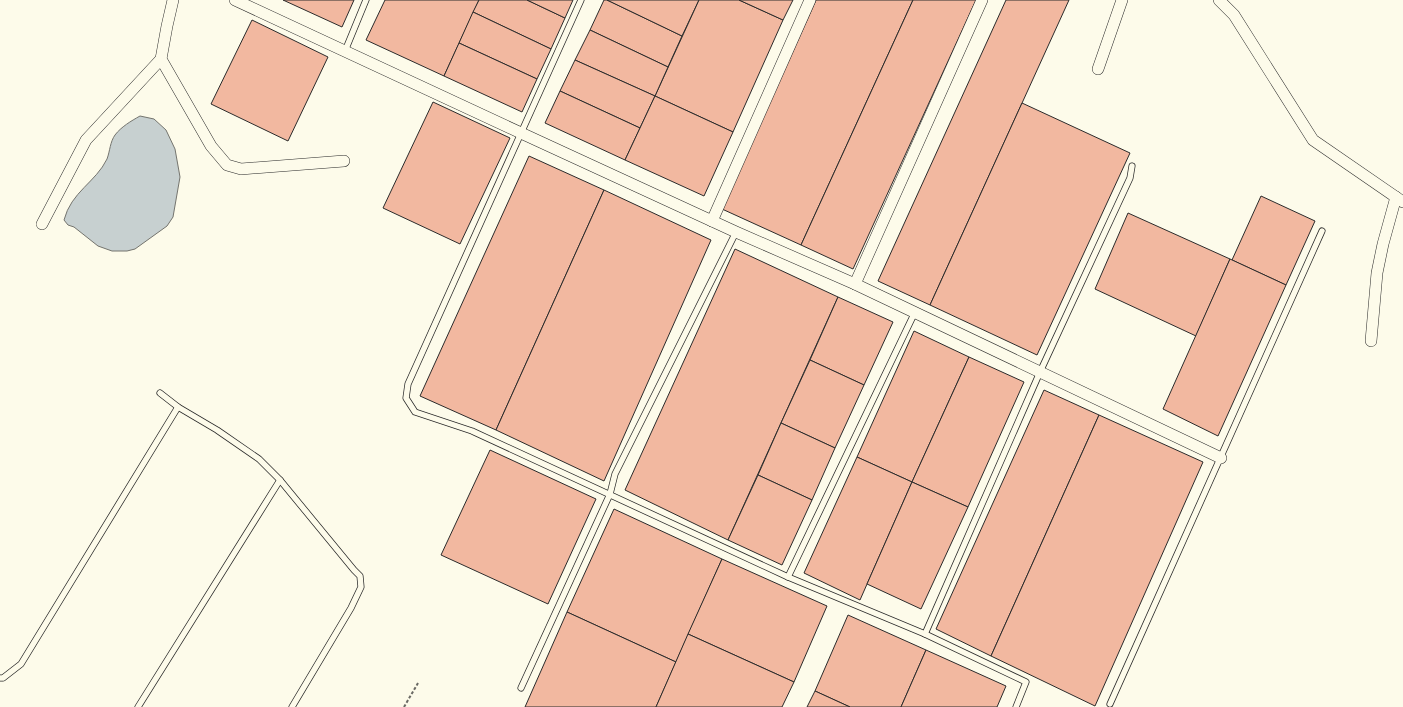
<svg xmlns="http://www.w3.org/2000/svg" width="1403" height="707" viewBox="0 0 1403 707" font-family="'Golos Text',sans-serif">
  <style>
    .water { fill: #c7d0d0; stroke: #74746e }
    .building { fill: #f2b8a0; stroke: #2b2b2b }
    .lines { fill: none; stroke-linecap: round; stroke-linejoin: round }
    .service-casing { stroke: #2b2b2b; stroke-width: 7 }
    .minor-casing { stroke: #2b2b2b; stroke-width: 12 }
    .path { stroke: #6a6964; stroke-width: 2; stroke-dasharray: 3 2; stroke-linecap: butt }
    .service { stroke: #fdfbea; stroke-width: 5.5 }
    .minor { stroke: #fdfbea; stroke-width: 11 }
  </style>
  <rect width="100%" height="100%" fill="#fdfbea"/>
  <path class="water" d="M140 116 154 119 166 130 175 149 180 177 173 217 167 226 135 249 127 251H112L98 246 74 227 68 225 64 220C71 192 96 182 107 159 110 151 110 142 115 135 121 127 131 121 140 116Z"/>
  <g class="building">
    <path d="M283 0H354L342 27Z"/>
    <path d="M385 0H479L444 76 366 40Z"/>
    <path d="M479 0H527L565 18 551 49 473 12Z"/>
    <path d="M527 0H573L565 18Z"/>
    <path d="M604 0H607L682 36 668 67 590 30Z"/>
    <path d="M607 0H699L682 36Z"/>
    <path d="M699 0H739L783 20 733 132 655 96Z"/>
    <path d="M739 0H793L783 20Z"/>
    <path d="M816 0H913L801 245 722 209Z"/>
    <path d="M913 0H976L853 269 801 245Z"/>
    <path d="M1006 0H1069L930 305 878 281Z"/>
    <path d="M473 12 551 49 537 79 459 43Z"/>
    <path d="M252 20 328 57 288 141 211 104Z"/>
    <path d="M590 30 668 67 655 96 575 60Z"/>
    <path d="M459 43 537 79 522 112 444 76Z"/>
    <path d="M575 60 655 96 640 128 560 91Z"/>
    <path d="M560 91 640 128 625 160 545 123Z"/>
    <path d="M655 96 733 132 704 196 625 160Z"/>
    <path d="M433 102 510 138 460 244 383 208Z"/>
    <path d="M1022 103 1130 153 1037 355 930 305Z"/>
    <path d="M529 156 604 190 496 430 420 396Z"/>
    <path d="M604 190 711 240 604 481 496 430Z"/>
    <path d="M1261 196 1315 221 1286 285 1232 260Z"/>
    <path d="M1128 213 1230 259 1196 336 1095 289Z"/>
    <path d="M735 249 838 297 728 540 625 490Z"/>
    <path d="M1230 259 1286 285 1218 436 1163 409Z"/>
    <path d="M838 297 893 322 864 385 810 360Z"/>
    <path d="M914 331 969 357 912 482 857 457Z"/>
    <path d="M969 357 1024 382 968 507 912 482Z"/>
    <path d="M810 360 864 385 835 448 781 423Z"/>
    <path d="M1044 390 1099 415 991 656 936 629Z"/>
    <path d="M1099 415 1203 462 1095 706 991 656Z"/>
    <path d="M781 423 835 448 812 500 758 475Z"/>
    <path d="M490 450 596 499 548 604 441 555Z"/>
    <path d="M857 457 912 482 860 600 804 573Z"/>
    <path d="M758 475 812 500 782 565 728 540Z"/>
    <path d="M912 482 968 507 921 609 867 584Z"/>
    <path d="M614 509 722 559 676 662 567 612Z"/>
    <path d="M722 559 827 606 794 682 688 634Z"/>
    <path d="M567 612 676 662 656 707H525Z"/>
    <path d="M848 615 926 650 901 707H850L815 691Z"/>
    <path d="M688 634 794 682 782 707H656Z"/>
    <path d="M926 650 1006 686 997 707H901Z"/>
    <path d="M815 691 850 707H807Z"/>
  </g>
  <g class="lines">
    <g class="service-casing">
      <g id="service">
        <path d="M581 0 408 384 406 398 415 412 472 431 788 577 925 634 1026 682 1016 707"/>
        <path d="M345 51 366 0"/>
        <path d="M160 393 178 407 217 430 259 459 280 480 354 570 360 576 361 587 351 608 292 707"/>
        <path d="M788 577 915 312"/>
        <path d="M925 634 1040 372 1130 178 1132 166"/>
        <path d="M0 678H3L21 664 178 407"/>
        <path d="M521 688 610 494 615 474 736 232"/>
        <path d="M1110 704 1322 231"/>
        <path d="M138 707 280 480"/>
      </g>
    </g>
    <g class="minor-casing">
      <g id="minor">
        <path d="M173 0 167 26 161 59 211 146 227 165 241 169 344 161"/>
        <path d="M235 0 521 133 736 232 855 284 1221 458"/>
        <path d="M1219 0 1234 15 1313 140 1403 202"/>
        <path d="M1098 69 1122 0"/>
        <path d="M712 221 810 0"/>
        <path d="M42 224 86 140 161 59"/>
        <path d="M855 284 982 0"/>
        <path d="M1371 341 1377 273 1383 244 1396 197"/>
      </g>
    </g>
    <path class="path" d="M404 707 418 683"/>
    <use href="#service" class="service"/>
    <use href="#minor" class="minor"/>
  </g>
</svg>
